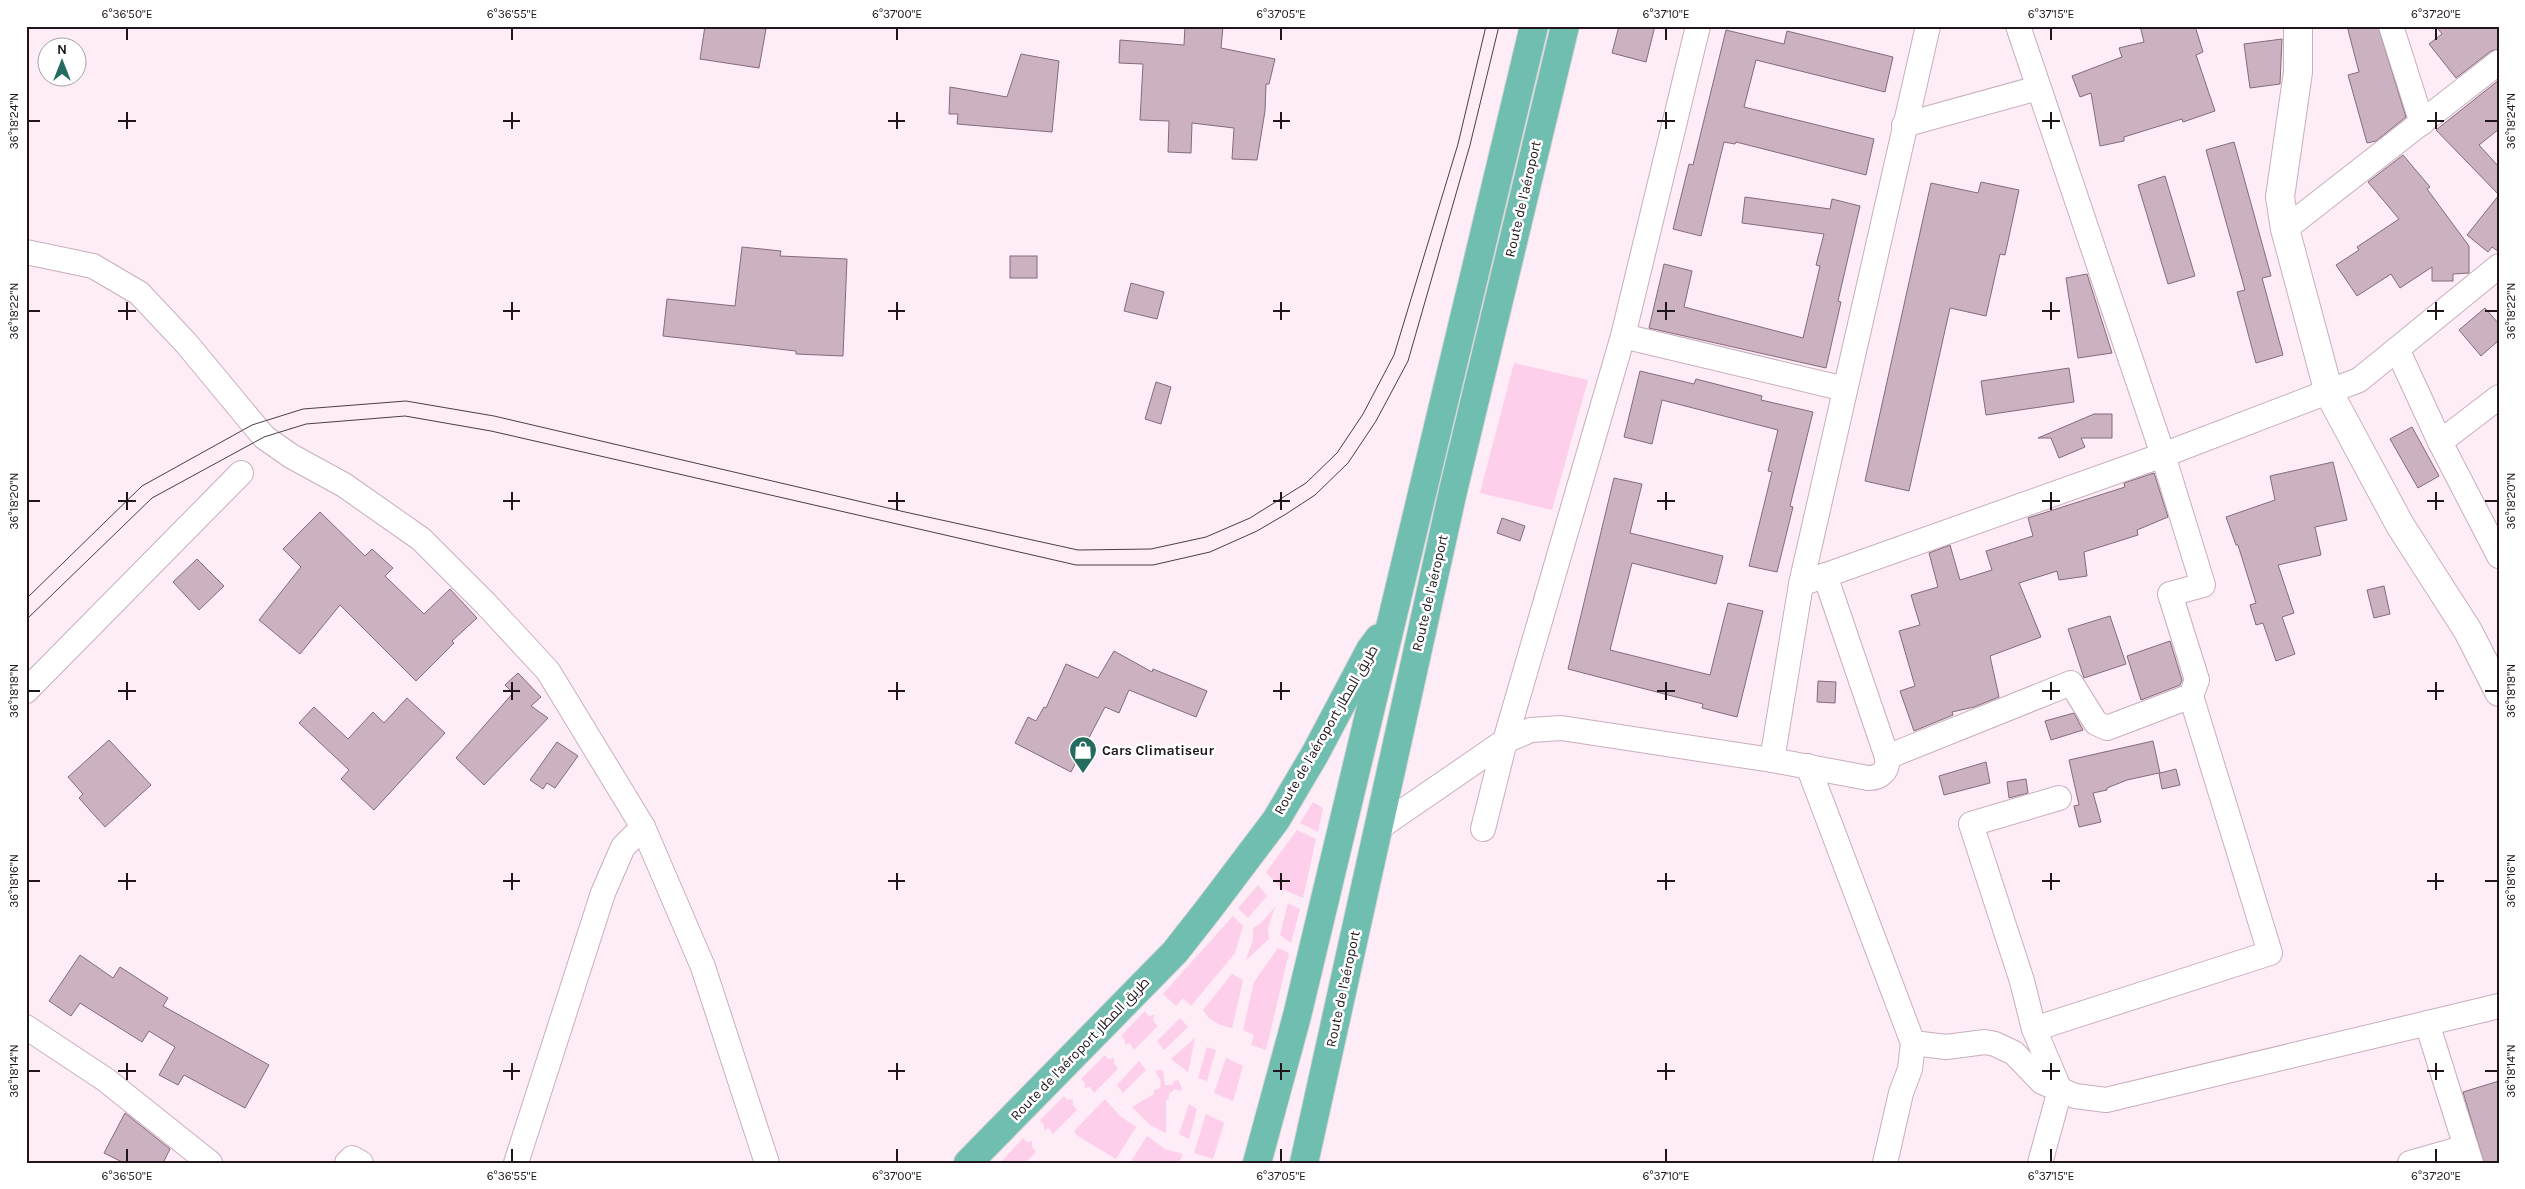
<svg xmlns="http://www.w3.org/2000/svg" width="2525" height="1189" viewBox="0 0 2525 1189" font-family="Karla,Cairo,sans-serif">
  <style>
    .green { fill: #fdcfea }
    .building { fill: #ccb1c1; stroke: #856b7a }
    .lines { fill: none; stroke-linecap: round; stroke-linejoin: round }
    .minor-casing { stroke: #c9aebe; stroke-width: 26 }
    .tertiary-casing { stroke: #c9aebe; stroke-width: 30 }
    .trunk-casing { stroke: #d7d5d6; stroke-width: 30 }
    .minor { stroke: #fff; stroke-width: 24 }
    .tertiary { stroke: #fff; stroke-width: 28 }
    .trunk { stroke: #70beb0; stroke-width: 28 }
    .tram { stroke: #4a3f45; stroke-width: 1 }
    .ticks { fill: none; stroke: #1f151b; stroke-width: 2 }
    .labels { text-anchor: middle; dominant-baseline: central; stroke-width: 5; stroke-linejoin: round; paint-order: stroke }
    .street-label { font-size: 14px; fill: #1f151b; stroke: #fff }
    .poi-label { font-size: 14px; font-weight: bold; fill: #1f151b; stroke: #fff; text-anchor: start }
    .neatline { fill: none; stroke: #1f151b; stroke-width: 2 }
    .ticks-label { font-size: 12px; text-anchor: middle; fill: #1f151b }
  </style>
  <rect width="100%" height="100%" fill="#feecf6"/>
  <g class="green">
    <path d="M1514 363 1588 380 1552 510 1480 493Z"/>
    <path d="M1313 802 1323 808 1318 832 1300 823Z"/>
    <path d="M1297 830 1316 839 1303 898 1282 889 1266 872Z"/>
    <path d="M1258 885 1267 896 1248 918 1238 908Z"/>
    <path d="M1288 903 1300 909 1291 943 1280 935Z"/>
    <path d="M1275 907 1268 928 1269 939 1246 960 1253 939V928L1260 924Z"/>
    <path d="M1233 916 1243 926 1235 953 1191 1006 1183 998 1176 1006 1163 994Z"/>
    <path d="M1278 948 1289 953 1266 1050 1251 1045 1254 1035 1243 1030 1254 982Z"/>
    <path d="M1232 974 1243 980 1232 1028C1219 1025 1210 1022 1203 1010Z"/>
    <path d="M1145 1011 1148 1016 1154 1015 1153 1021 1158 1026 1134 1050 1130 1043 1125 1045V1040L1121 1036Z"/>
    <path d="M1180 1018 1188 1027 1164 1050 1157 1041Z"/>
    <path d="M1195 1038 1188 1072 1171 1059Z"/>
    <path d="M1207 1047 1216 1050 1207 1081 1198 1078Z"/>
    <path d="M1105 1055 1108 1059 1114 1058V1064L1118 1069 1094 1093 1090 1087 1085 1088V1083L1081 1079Z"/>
    <path d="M1226 1058 1243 1066 1233 1101 1214 1093Z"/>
    <path d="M1139 1061 1146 1070 1123 1093 1117 1085Z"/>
    <path d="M1159 1070 1163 1071 1165 1085H1173L1174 1081 1178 1080 1182 1088 1181 1091 1174 1089 1171 1093 1169 1092V1099L1166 1100V1133L1150 1125 1132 1107 1154 1094V1090L1160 1088 1161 1081 1155 1071Z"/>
    <path d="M1064 1096 1067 1100 1073 1099V1105L1077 1110 1053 1134 1049 1128 1044 1130V1125L1040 1120Z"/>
    <path d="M1105 1099 1120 1116 1136 1127 1116 1159 1078 1136 1074 1131Z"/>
    <path d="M1189 1104 1197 1109 1189 1139 1179 1134Z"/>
    <path d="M1206 1114 1224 1123 1213 1159 1194 1153Z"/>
    <path d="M1147 1136 1165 1149 1183 1154 1179 1163H1130Z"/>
    <path d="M1023 1138 1027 1142 1032 1141V1147L1036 1152 1025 1163H1000Z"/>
  </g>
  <g class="building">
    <path d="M705 26H747L766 29 759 68 700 59Z"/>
    <path d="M1185 26H1223L1221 48 1275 59 1269 84H1266L1265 111 1257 160 1232 159 1234 128 1192 123 1191 153 1168 152 1169 121 1140 120 1143 64 1119 63 1120 40 1184 45Z"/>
    <path d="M1619 26H1655L1646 62 1612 53Z"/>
    <path d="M2140 26H2195L2203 52 2196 55 2215 111 2183 122 2182 119 2124 137V141L2100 146 2091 93 2080 97 2072 76 2122 57 2119 48 2144 42Z"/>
    <path d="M2347 26H2378L2406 117 2376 141 2367 143 2348 75 2359 72Z"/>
    <path d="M2436 26H2499V49L2491 51 2456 78 2429 44 2442 34Z"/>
    <path d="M1726 30 1784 44 1787 31 1893 57 1885 92 1756 60 1744 107 1874 139 1866 175 1736 142 1735 144 1724 142 1701 236 1673 229 1689 164 1693 165Z"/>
    <path d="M2282 39 2280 84 2250 88 2244 44Z"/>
    <path d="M1021 54 1059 61 1052 132 957 124 958 114H949L950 87 1007 97Z"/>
    <path d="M2499 80V129L2479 145 2499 167V252L2492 247 2488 252 2467 235 2499 195 2436 130Z"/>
    <path d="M2234 142 2271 276 2262 278 2283 355 2256 363 2237 292 2245 290 2206 150Z"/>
    <path d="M2403 155 2430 187 2427 189 2469 246V273L2453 274V281H2432V267L2400 288 2391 274 2357 296 2336 265 2359 250 2357 247 2399 219 2368 182Z"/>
    <path d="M2165 176 2195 276 2168 284 2138 185Z"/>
    <path d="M1981 182 2019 190 2005 255 2000 254 1986 316 1950 308 1909 491 1865 481 1931 183 1978 193Z"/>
    <path d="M1745 197 1830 209 1832 199 1860 206 1838 301 1841 302 1826 368 1649 328 1664 264 1692 271 1684 307 1803 338 1820 266 1816 265 1824 234 1742 223Z"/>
    <path d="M742 247 781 251 780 256 847 259 843 356 796 354V351L663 336 667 299 735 306Z"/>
    <rect x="1010" y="256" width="27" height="22"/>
    <path d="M2087 274 2112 353 2078 358 2066 278Z"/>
    <path d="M1131 283 1164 292 1157 319 1124 311Z"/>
    <path d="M2485 308 2499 324V340L2481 356 2459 330Z"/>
    <path d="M2069 368 2074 402 1986 415 1981 381Z"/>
    <path d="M1640 371 1694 384 1696 379 1762 396 1761 400 1813 412 1790 506 1793 507 1777 572 1749 566 1772 472 1768 471 1778 430 1662 400 1652 444 1624 437Z"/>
    <path d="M1156 382 1171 387 1161 424 1145 419Z"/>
    <path d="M2094 414H2112V438H2081L2085 447 2059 458 2051 438H2038Z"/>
    <path d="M2412 427 2439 476 2418 488 2390 439Z"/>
    <path d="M2333 462 2347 520 2315 527 2321 555 2278 565 2294 613 2282 617 2295 654 2276 661 2263 623 2256 625 2250 605 2256 603 2238 545H2236L2226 517 2275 500 2270 476Z"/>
    <path d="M2154 473 2168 517 2137 530 2138 535 2084 552 2087 576 2059 580 2057 571 2019 583 2041 637 1990 656 1999 697 1974 707 1952 712 1953 715 1914 731 1900 691 1915 686 1899 631 1920 625 1911 595 1938 587 1929 553 1950 545 1960 580 1992 570 1986 551 2033 536 2028 518 2125 487 2124 483Z"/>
    <path d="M1614 478 1642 484 1630 533 1723 556 1716 584 1632 563 1610 650 1710 675 1728 603 1763 611 1737 717 1702 708 1703 704 1568 669Z"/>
    <path d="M320 512 365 556 372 549 393 568 385 576 424 614 450 589 477 618 452 641 454 643 416 681 340 605 300 654 259 620 301 567 283 549Z"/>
    <path d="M1502 518 1525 526 1520 541 1497 533Z"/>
    <path d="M197 559 224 586 199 610 173 582Z"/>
    <path d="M2384 586 2390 614 2374 618 2367 590Z"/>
    <path d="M2110 616 2126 664 2084 678 2068 629Z"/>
    <path d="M2170 641 2182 680 2180 685 2141 700 2127 656Z"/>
    <path d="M1114 651 1152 672 1153 669 1207 691 1196 717 1129 690 1119 713 1105 707 1071 772 1015 743 1028 717 1036 721 1044 707 1046 708 1066 664 1098 678Z"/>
    <path d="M518 673 541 697 531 706 548 718 484 785 456 758 513 693 505 685Z"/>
    <path d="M1818 681 1836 682 1835 703 1817 702Z"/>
    <path d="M407 698 445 733 374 810 341 779 349 770 299 723 314 707 348 739 373 712 384 723Z"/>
    <path d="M2074 713 2083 730 2051 740 2045 721Z"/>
    <path d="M109 740 151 785 105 827 79 798 83 794 68 777Z"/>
    <path d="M2153 741 2160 773 2176 769 2180 785 2162 789 2159 773 2127 780 2107 788V790L2093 793 2101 822 2079 827 2074 806 2079 805 2069 760Z"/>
    <path d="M557 742 578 756 555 788 547 783 543 789 530 780Z"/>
    <path d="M1986 762 1990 783 1944 795 1939 776Z"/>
    <path d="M2026 779 2028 793 2009 798 2007 782Z"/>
    <path d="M80 955 113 978 120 967 168 998 163 1006 269 1065 245 1108 184 1075 178 1085 159 1075 175 1047 149 1031 142 1042 80 1003 71 1016 49 1001Z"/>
    <path d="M2499 1081V1163H2484L2463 1092Z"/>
    <path d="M125 1113 170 1149 163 1163H124L104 1153Z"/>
  </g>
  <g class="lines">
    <g class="minor-casing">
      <g id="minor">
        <path d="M2391 26 2422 123"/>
        <path d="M1904 125 2038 88"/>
        <path d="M2285 229 2499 62"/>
        <path d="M26 252 93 266 139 293 186 343 264 437 291 456 344 485 421 539 486 604 548 671 643 827 703 967 767 1163"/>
        <path d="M1623 336 1845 389"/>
        <path d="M2397 349 2440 442 2499 556"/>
        <path d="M2440 442 2499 397"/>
        <path d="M1801 584 2163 455 2359 380 2499 266"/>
        <path d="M26 691 241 473"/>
        <path d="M1887 757 2071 683 2096 723 2107 728 2191 696 2197 680 2170 594 2203 585 2163 455 2018 26"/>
        <path d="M1772 760 1801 584 1928 26"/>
        <path d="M1808 766 1913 1043 1910 1069 1901 1093 1885 1163"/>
        <path d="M1377 829 1505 741 1531 730 1561 728 1772 760 1868 778C1881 778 1889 770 1887 757L1825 575"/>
        <path d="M1483 829 1505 741 1623 336 1698 26"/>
        <path d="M2427 1023 2471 1163"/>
        <path d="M26 1027 106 1080 210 1163"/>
        <path d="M2034 1029 2270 953 2191 696"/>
        <path d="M1913 1043 1946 1047 1985 1042 1995 1044 2014 1053 2042 1082 2075 1096 2106 1100 2499 1006"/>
        <path d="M347 1163 352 1158 361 1163"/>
        <path d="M516 1163 603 893 623 847 643 827"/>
        <path d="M2040 1163 2060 1090 2034 1029 2022 981 1971 824 2059 798"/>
        <path d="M2410 1163 2466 1147"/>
      </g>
    </g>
    <g class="tertiary-casing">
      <path id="tertiary" d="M2298 26V72L2280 197 2285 229 2329 393 2400 525 2468 631 2499 692"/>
    </g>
    <g class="trunk-casing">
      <g id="trunk">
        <path d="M968 1163 1175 952 1208 910 1276 820 1315 754 1370 650 1379 638"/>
        <path d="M1257 1163 1297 1016 1534 26"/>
        <path d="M1304 1163 1453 491 1565 26"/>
      </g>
    </g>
    <use href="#minor" class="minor"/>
    <use href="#tertiary" class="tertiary"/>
    <use href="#trunk" class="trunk"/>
    <g class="tram">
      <path d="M26 599 142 486 252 425 303 409 406 401 494 416 905 512 1078 550 1151 549 1206 537 1250 518 1306 483 1337 453 1363 414 1394 355 1458 144 1486 26"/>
      <path d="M26 620 152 498 264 437 306 424 405 416 491 431 1076 565H1153L1210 552 1257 531 1286 514 1315 495 1348 463 1376 421 1408 361 1470 145 1499 26"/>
    </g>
  </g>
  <path class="ticks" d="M127 28V40M512 28V40M897 28V40M1281 28V40M1666 28V40M2051 28V40M2436 28V40M127 112V129M512 112V129M897 112V129M1281 112V129M1666 112V129M2051 112V129M2436 112V129M28 121H40M118 121H136M503 121H520M888 121H905M1273 121H1290M1657 121H1675M2042 121H2060M2427 121H2444M2485 121H2498M127 302V320M512 302V320M897 302V320M1281 302V320M1666 302V320M2051 302V320M2436 302V320M28 311H40M118 311H136M503 311H520M888 311H905M1273 311H1290M1657 311H1675M2042 311H2060M2427 311H2444M2485 311H2498M127 492V510M512 492V510M897 492V510M1281 492V510M1666 492V510M2051 492V510M2436 492V510M28 501H40M118 501H136M503 501H520M888 501H905M1273 501H1290M1657 501H1675M2042 501H2060M2427 501H2444M2485 501H2498M127 682V700M512 682V700M897 682V700M1281 682V700M1666 682V700M2051 682V700M2436 682V700M28 691H40M118 691H136M503 691H520M888 691H905M1273 691H1290M1657 691H1675M2042 691H2060M2427 691H2444M2485 691H2498M127 873V890M512 873V890M897 873V890M1281 873V890M1666 873V890M2051 873V890M2436 873V890M28 881H40M118 881H136M503 881H520M888 881H905M1273 881H1290M1657 881H1675M2042 881H2060M2427 881H2444M2485 881H2498M127 1063V1080M512 1063V1080M897 1063V1080M1281 1063V1080M1666 1063V1080M2051 1063V1080M2436 1063V1080M28 1071H40M118 1071H136M503 1071H520M888 1071H905M1273 1071H1290M1657 1071H1675M2042 1071H2060M2427 1071H2444M2485 1071H2498M127 1149V1162M512 1149V1162M897 1149V1162M1281 1149V1162M1666 1149V1162M2051 1149V1162M2436 1149V1162"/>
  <defs>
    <g id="shop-pin" transform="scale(1.4375)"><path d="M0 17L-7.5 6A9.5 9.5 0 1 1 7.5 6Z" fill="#256b5f" stroke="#fff"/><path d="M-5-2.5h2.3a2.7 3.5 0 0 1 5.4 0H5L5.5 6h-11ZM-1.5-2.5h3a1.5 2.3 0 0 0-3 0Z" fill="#fff"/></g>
  </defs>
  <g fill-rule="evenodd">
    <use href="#shop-pin" x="1083" y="750"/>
  </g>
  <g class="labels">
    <g class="street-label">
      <text transform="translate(1523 199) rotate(-77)">Route de l'aéroport</text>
      <text transform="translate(1430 593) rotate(-77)">Route de l'aéroport</text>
      <text transform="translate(1326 730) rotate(-60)">Route de l'aéroport طريق المطار</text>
      <text transform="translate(1343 989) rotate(-78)">Route de l'aéroport</text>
      <text transform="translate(1080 1049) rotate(-46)">Route de l'aéroport طريق المطار</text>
    </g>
    <g class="poi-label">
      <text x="1102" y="750">Cars Climatiseur</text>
    </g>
  </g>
  <rect width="2525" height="1189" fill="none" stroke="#ffffff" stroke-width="55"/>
  <g transform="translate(62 62)"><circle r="24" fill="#ffffff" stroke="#a5a1a4"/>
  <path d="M0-4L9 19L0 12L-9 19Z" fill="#256b5f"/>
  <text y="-8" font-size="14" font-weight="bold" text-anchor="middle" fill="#1f151b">N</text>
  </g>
  <rect x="28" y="28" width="2470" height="1134" class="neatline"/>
  <g class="ticks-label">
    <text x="127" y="18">6°36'50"E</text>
    <text x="512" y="18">6°36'55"E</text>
    <text x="897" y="18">6°37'00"E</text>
    <text x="1281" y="18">6°37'05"E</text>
    <text x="1666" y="18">6°37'10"E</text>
    <text x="2051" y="18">6°37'15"E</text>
    <text x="2436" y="18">6°37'20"E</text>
    <text transform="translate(14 121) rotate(-90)" y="4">36°18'24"N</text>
    <text transform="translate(2511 121) rotate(-90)" y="4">36°18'24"N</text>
    <text transform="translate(14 311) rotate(-90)" y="4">36°18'22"N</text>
    <text transform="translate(2511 311) rotate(-90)" y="4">36°18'22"N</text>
    <text transform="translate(14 501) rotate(-90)" y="4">36°18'20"N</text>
    <text transform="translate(2511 501) rotate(-90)" y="4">36°18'20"N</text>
    <text transform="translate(14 691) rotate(-90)" y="4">36°18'18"N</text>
    <text transform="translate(2511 691) rotate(-90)" y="4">36°18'18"N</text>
    <text transform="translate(14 881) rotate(-90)" y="4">36°18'16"N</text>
    <text transform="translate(2511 881) rotate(-90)" y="4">36°18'16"N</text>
    <text transform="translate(14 1071) rotate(-90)" y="4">36°18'14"N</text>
    <text transform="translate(2511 1071) rotate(-90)" y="4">36°18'14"N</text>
    <text x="127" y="1180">6°36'50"E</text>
    <text x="512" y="1180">6°36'55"E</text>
    <text x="897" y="1180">6°37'00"E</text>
    <text x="1281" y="1180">6°37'05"E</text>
    <text x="1666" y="1180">6°37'10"E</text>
    <text x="2051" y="1180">6°37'15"E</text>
    <text x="2436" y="1180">6°37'20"E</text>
  </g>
</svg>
